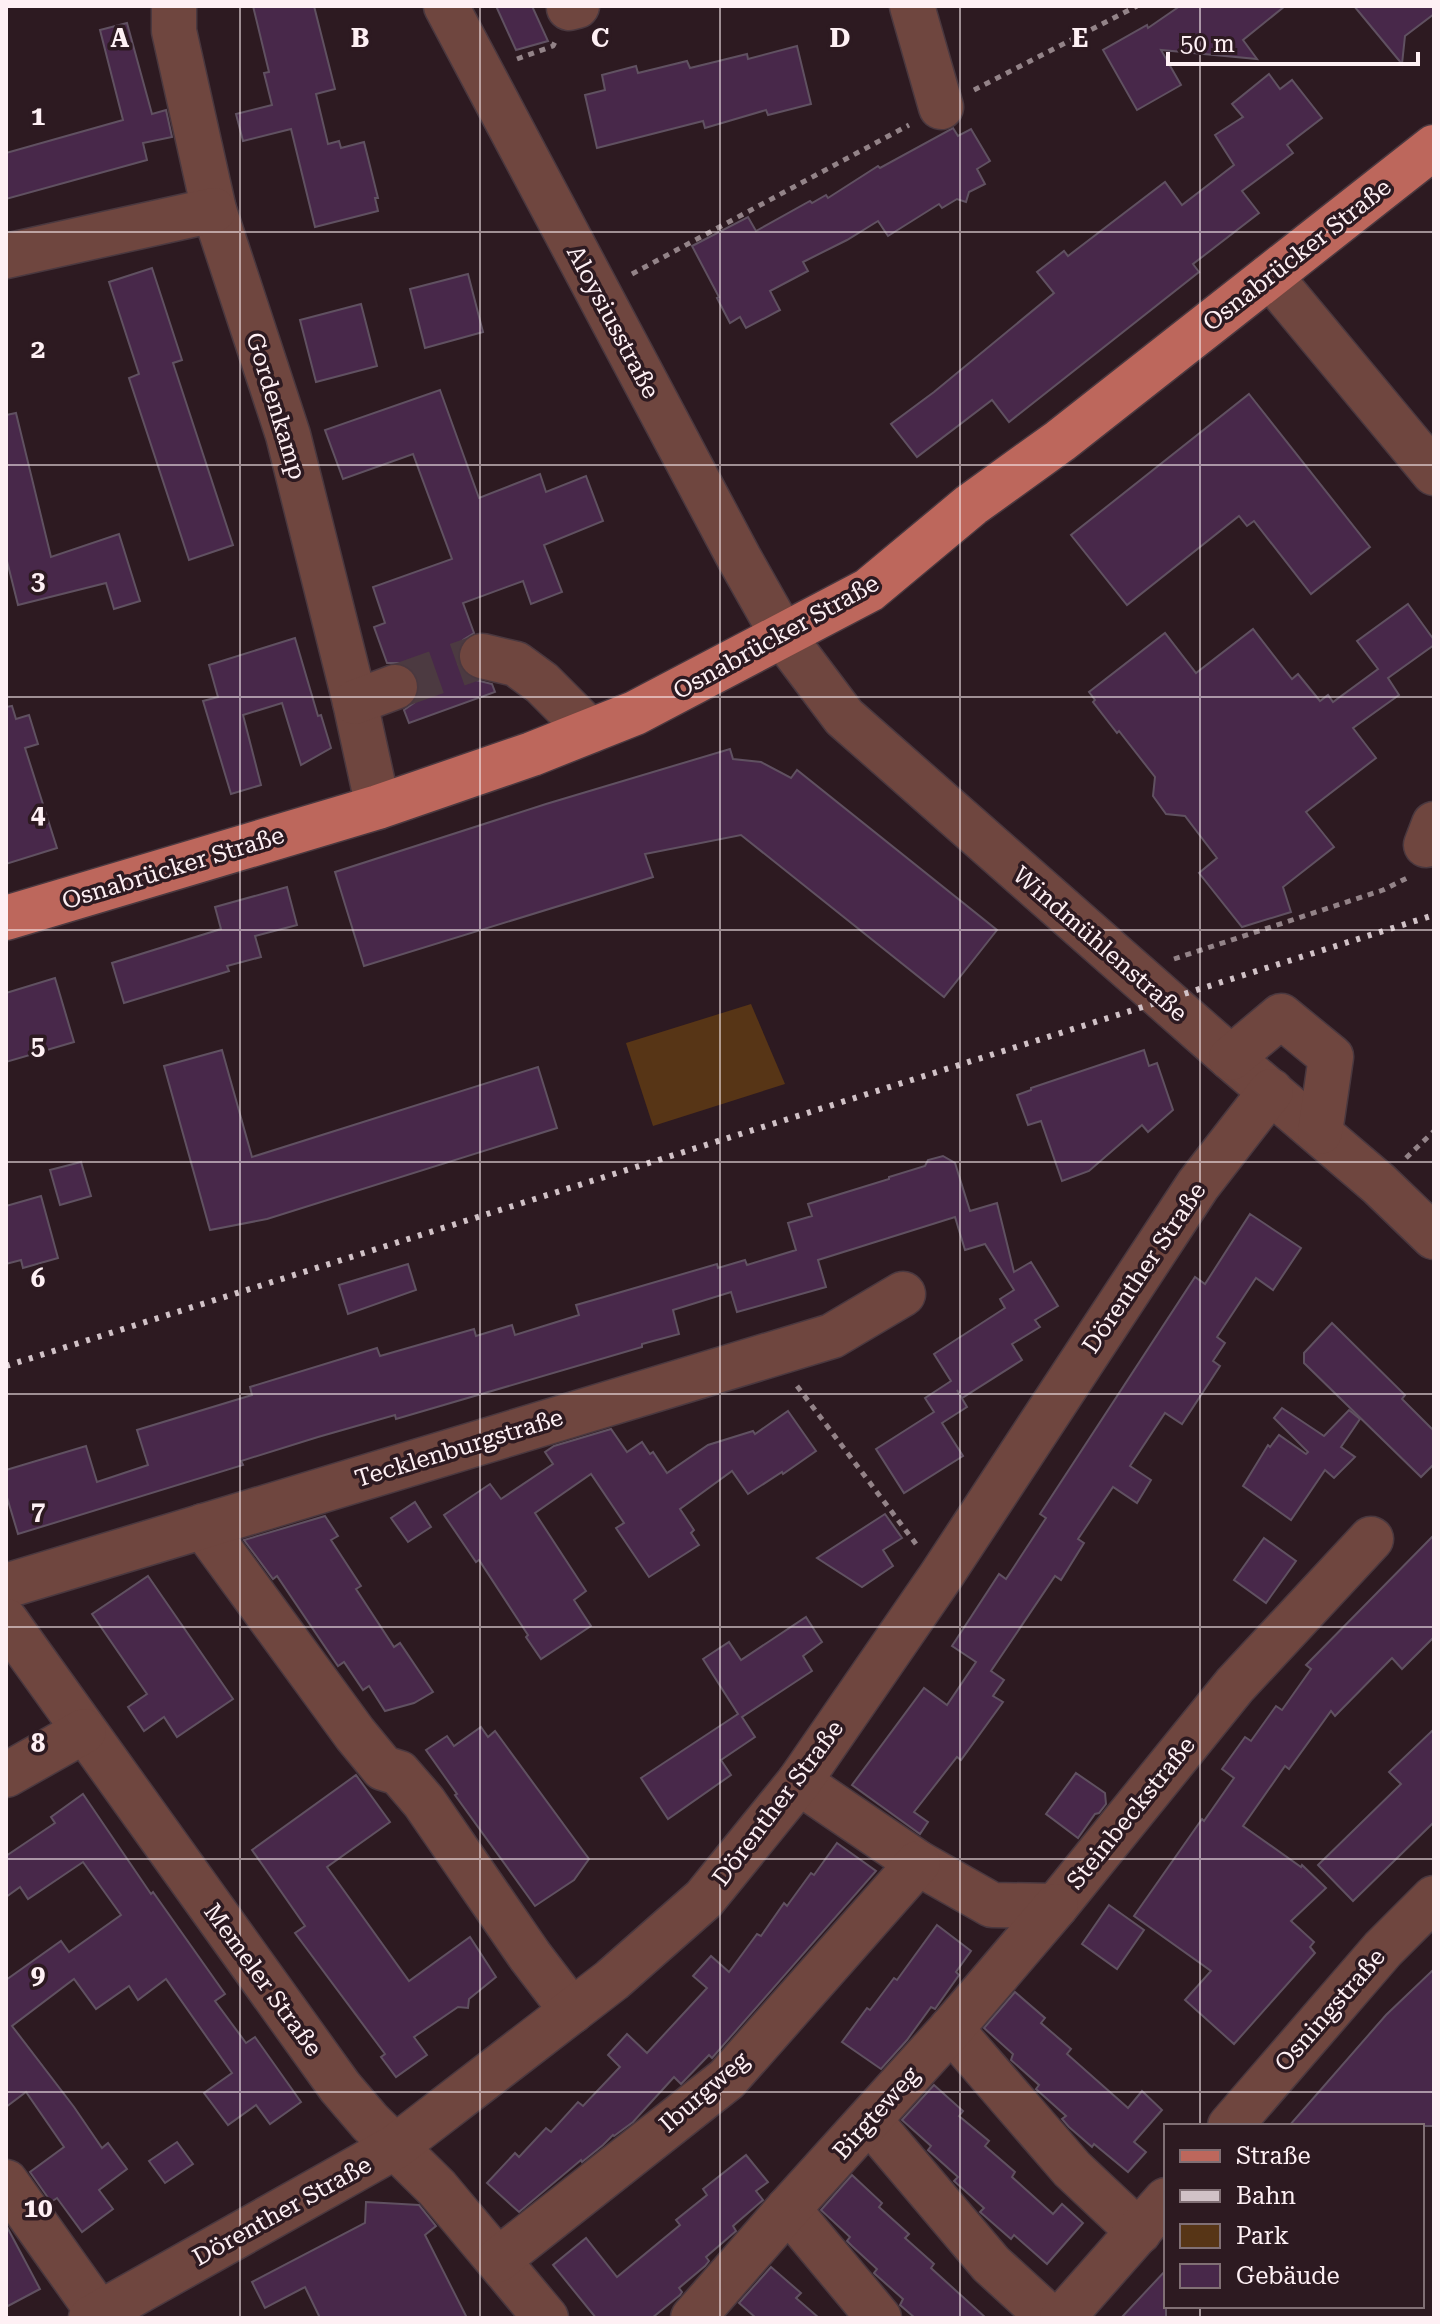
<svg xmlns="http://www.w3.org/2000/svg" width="1440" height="2324" viewBox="0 0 1440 2324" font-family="'Roboto Serif',serif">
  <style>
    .green { fill: #573516 }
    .building { fill: #48284a; stroke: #605161; stroke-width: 2 }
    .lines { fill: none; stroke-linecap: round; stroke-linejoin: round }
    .minor-tunnel { stroke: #4c3a41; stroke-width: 44; stroke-dasharray: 44 22; stroke-linecap: butt }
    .minor-casing { stroke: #4a383f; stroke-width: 47 }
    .major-casing { stroke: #4a383f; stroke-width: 47 }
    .path { stroke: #938388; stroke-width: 5; stroke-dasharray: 6 6; stroke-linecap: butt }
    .minor { stroke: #6f463f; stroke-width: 44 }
    .major { stroke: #bd675c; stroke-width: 44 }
    .rail { stroke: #d1c2c7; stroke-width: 6; stroke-dasharray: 4 8; stroke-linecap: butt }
    .grid { fill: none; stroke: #fef0f4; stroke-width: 2; stroke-opacity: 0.55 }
    .labels { text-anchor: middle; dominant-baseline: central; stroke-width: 7; stroke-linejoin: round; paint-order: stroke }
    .street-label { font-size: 24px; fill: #fef0f4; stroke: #2d1a21 }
    .grid-label { font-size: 26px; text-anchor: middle; font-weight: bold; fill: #fef0f4; stroke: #2d1a21; stroke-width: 7; stroke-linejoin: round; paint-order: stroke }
  </style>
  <rect width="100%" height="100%" fill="#2d1a21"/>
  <path class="green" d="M751 1004 785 1084 653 1126 626 1043Z"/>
  <g class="building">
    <path d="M253 6H314L335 89 316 94 328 144 339 141 341 148 364 142 378 198H375L378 211 315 227 291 129 243 141 236 114 272 105 264 73 269 72Z"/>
    <path d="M496 6H532L548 41 516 50Z"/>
    <path d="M1180 6H1285L1243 40 1257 59 1161 50 1181 85 1137 110 1103 50 1147 25 1148 28Z"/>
    <path d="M1354 6H1434V14L1405 36 1402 64Z"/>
    <path d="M127 23 152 114 166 110 172 137 143 143 147 160 6 199V153L123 120 100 30Z"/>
    <path d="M797 46 811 104 768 115 766 110 705 128 703 121 597 148 585 95 605 90 602 75 636 66 638 73 687 61 690 68 747 54 748 59Z"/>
    <path d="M1269 74 1280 89 1292 80 1322 118 1287 145 1293 153 1242 191 1259 213 1193 264 1199 272 1009 422 992 400 917 457 891 424 934 392 1054 293 1037 272 1064 251 1068 256 1165 182 1182 205 1234 165 1215 135 1243 117 1232 104Z"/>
    <path d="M953 128 958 136 971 129 990 161 977 169 985 184 969 192 966 202 957 199 942 208 939 204 888 236 878 221 847 240 803 262 808 271 770 291 780 310 746 328 740 317 730 323 717 298 719 297 692 246 748 217 756 231 810 201 812 203 826 195 828 198 878 166 880 168Z"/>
    <path d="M152 268 182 360 173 363 233 545 189 560 129 378 139 374 109 282Z"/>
    <path d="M468 274 483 332 425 348 410 289Z"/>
    <path d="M361 304 377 366 316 382 300 320Z"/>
    <path d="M440 390 479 498 540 474 546 492 586 476 603 521 544 545 562 592 531 604 523 581 463 603 474 633 463 640 458 650V664L466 675 476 680 492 684 495 692 409 723 404 710 415 702 419 692V679L410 667 400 663H387L374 627 385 623 373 587 452 559 413 454 343 479 325 430Z"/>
    <path d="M1249 394 1370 547 1311 594 1254 521 1247 526 1239 516 1127 605 1071 535Z"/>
    <path d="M16 413 51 557 119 534 140 601 114 609 106 583 18 605 6 557V415Z"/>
    <path d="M1408 604 1434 640V645L1388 678 1399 695 1353 728 1376 758 1306 812 1334 847 1283 887 1291 912 1242 927 1199 873 1217 858 1185 816 1166 814 1153 796 1155 777 1119 731 1117 733 1093 702 1095 700 1089 692 1165 633 1196 673 1253 629 1292 679 1298 674 1320 701 1328 695 1333 702 1378 669 1357 641Z"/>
    <path d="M295 638 318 716 321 715 331 748 301 765 282 703 243 715 261 785 231 794 203 701 218 697 209 665Z"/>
    <path d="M12 706 16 719 29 715 38 744 25 748 57 848 6 864V707Z"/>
    <path d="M730 749 733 759 761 762 791 778 797 770 997 930 944 997 741 835 645 854 653 877 364 966 335 872 546 804Z"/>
    <path d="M287 887 297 925 255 936 261 957 227 966 229 971 124 1003 112 963 221 929 215 907Z"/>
    <path d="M55 978 74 1042 6 1062V993Z"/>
    <path d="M222 1050 252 1157 538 1067 557 1128 267 1219 210 1230 164 1066Z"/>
    <path d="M1144 1050 1149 1066 1157 1063 1173 1110 1148 1132 1142 1125 1089 1171 1062 1181 1041 1121 1028 1125 1017 1095 1031 1090V1088Z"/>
    <path d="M943 1156 955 1163 970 1211 997 1203 1014 1272 1031 1262 1058 1306 1035 1320 1040 1327 1012 1344 1022 1360 962 1398 957 1390 967 1407 942 1423 963 1456 904 1493 876 1449 934 1412 925 1398 951 1381 934 1354 1005 1308 1000 1299 1014 1290 985 1244 965 1250 955 1217 818 1260 826 1287 737 1312 731 1292 673 1310 679 1334 642 1344V1347L396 1419 395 1415 318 1437 241 1461 243 1465 18 1534 6 1494V1470L86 1446 97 1482 148 1465 137 1430 252 1395 250 1387 377 1348 380 1356 474 1329 476 1336 512 1325 515 1335 579 1315 576 1305 604 1297 717 1264 718 1268 745 1260 747 1265 796 1250 788 1223 812 1216 808 1204 889 1179V1177L925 1166 928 1160Z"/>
    <path d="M81 1162 91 1196 60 1205 50 1170Z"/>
    <path d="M41 1196 58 1258 23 1268 21 1260 6 1264V1206Z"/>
    <path d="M1250 1214 1301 1248 1273 1290 1256 1278 1217 1337 1225 1343 1213 1361 1220 1366 1182 1424 1165 1413 1130 1466 1151 1480 1137 1503 1113 1487 1078 1539 1084 1543 1061 1580 1055 1576 991 1671 1004 1680 993 1696 1003 1702 961 1760 957 1757 914 1812 928 1822 920 1834 852 1785 924 1688 947 1705 976 1662 952 1646 999 1574 1006 1579 1046 1518 1040 1514 1195 1277 1205 1284Z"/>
    <path d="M408 1264 416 1290 348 1314 339 1285Z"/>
    <path d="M1332 1323 1405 1395 1402 1399 1434 1431V1464L1421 1477 1304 1363V1353Z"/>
    <path d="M1282 1408 1324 1436 1349 1410 1360 1419 1341 1447 1355 1457 1334 1478 1325 1470 1291 1520 1243 1486 1268 1445 1270 1447 1279 1435 1306 1454 1308 1452 1274 1418Z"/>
    <path d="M788 1411 816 1451 783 1474 782 1472 748 1494 732 1471 680 1509 694 1530 691 1533 699 1545 649 1577 616 1528 624 1523 591 1474 535 1513 586 1591 574 1600 591 1626 541 1659 526 1637 528 1635 479 1560 476 1562 444 1515 490 1484 501 1499 553 1464 545 1452 554 1446 611 1429 627 1452 642 1442 650 1454 653 1452 667 1473 708 1445 753 1431 755 1434Z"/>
    <path d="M415 1502 431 1527 408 1542 391 1518Z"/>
    <path d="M885 1514 902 1538 883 1550 893 1566 862 1587 817 1558Z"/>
    <path d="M325 1516 338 1536 331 1540 361 1586 356 1589 394 1647 400 1643 433 1692 414 1703 385 1711 369 1686 363 1690 344 1662 338 1666 277 1576 273 1579 244 1540Z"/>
    <path d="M1434 1535V1637L1402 1669 1392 1658 1335 1716 1331 1711 1289 1769 1285 1766 1243 1826 1301 1867 1302 1865 1326 1888 1291 1921 1314 1942 1310 1947 1315 1953 1234 2044 1185 2000 1211 1971 1134 1916 1202 1819 1204 1821 1234 1778 1222 1769 1245 1737 1251 1741 1276 1706 1282 1710 1311 1669 1306 1665Z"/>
    <path d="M1264 1538 1296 1561 1266 1603 1234 1580Z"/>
    <path d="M148 1576 233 1699 177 1737 164 1717 144 1731 128 1707 147 1694 92 1614Z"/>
    <path d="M806 1617 822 1642 803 1656 812 1671 742 1717 755 1737 721 1760 731 1775 668 1819 641 1778 738 1714 703 1659 729 1642 741 1660Z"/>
    <path d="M481 1727 488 1737 495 1731 589 1859 574 1880 535 1906 455 1795 457 1794 426 1750 447 1736 454 1746Z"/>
    <path d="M1434 1729V1822L1353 1901 1318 1865 1401 1784 1389 1772Z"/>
    <path d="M1076 1773 1105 1793 1106 1804 1099 1813 1095 1814 1078 1838 1046 1814Z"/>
    <path d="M356 1775 390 1822 327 1867 409 1981 470 1937 496 1977 469 1999 468 2008 458 2007 414 2037 427 2055 396 2077 381 2057 385 2054 295 1933 305 1926 252 1850Z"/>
    <path d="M83 1794 151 1894 153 1892 225 1994 215 2001 246 2043 255 2037 301 2102 270 2124 256 2105 228 2125 204 2093 232 2073 166 1979 138 2000 129 1986 96 2009 74 1979 12 2026 74 2107 102 2148 108 2143 127 2169 99 2190 113 2209 82 2232 57 2198 51 2202 30 2172 64 2147 26 2092 6 2107V1980L61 1941 69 1952 121 1915 83 1862 28 1899 20 1887 6 1897V1856L55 1823 51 1817Z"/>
    <path d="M837 1843 876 1871 712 2058 709 2055 681 2084 674 2077 633 2122 614 2136 613 2135 603 2145 582 2162 581 2160 519 2212 487 2183 515 2153 519 2157 546 2128 551 2132 578 2102 583 2106 620 2067 608 2055 627 2034 647 2053 707 1988 693 1976 711 1956 729 1972 757 1934 761 1936 784 1903 787 1906 811 1873 814 1875Z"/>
    <path d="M1109 1905 1144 1930 1117 1969 1082 1944Z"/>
    <path d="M937 1925 971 1951 956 1972 959 1975 935 2009 931 2007 907 2040 881 2069 842 2042 867 2008 870 2010 894 1978 897 1980Z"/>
    <path d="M1434 1969V2126H1289L1386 2015Z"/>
    <path d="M1015 1992 1045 2018 1041 2023 1071 2049 1067 2054 1128 2108 1142 2091 1162 2110 1134 2142 1146 2152 1128 2172 1094 2144 1092 2147 1069 2127 1062 2119 1066 2116 1036 2089 1039 2085 1011 2060 1013 2054 984 2028Z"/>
    <path d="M934 2085 963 2111 959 2116 989 2141 985 2146 1015 2172 1012 2177 1053 2214 1062 2204 1083 2223 1047 2264 1014 2235 1011 2239 980 2212 984 2208 954 2181 958 2177 928 2150 931 2146 902 2120Z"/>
    <path d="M177 2142 193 2164 165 2183 149 2161Z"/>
    <path d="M746 2155 768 2182 756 2191 763 2200 733 2226 736 2231 706 2257 709 2261 705 2266 679 2288 682 2292 680 2295 652 2318H596L553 2265 586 2238 617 2277 680 2225 676 2220 707 2195 703 2189Z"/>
    <path d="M852 2175 882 2203 879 2207 909 2234 905 2238 934 2264 931 2268 986 2318H915L900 2305 903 2299 875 2274 874 2273 877 2269 852 2246 847 2241 850 2237 821 2210Z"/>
    <path d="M366 2202 419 2205 436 2226 425 2235 467 2318H320L305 2287 265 2308 252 2282 365 2223Z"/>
    <path d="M6 2225 40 2289 6 2307Z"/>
    <path d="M771 2267 801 2293 796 2298 819 2318H756L739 2303Z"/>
    <path d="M1166 2270V2318H1121Z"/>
  </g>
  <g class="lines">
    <path class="minor-tunnel" d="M395 687 482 656"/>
    <g class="minor-casing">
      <g id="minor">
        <path d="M174 6V31L214 210 288 435 355 702 378 807"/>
        <path d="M446 6 739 558 783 636 844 717 1231 1058 1379 1184 1434 1237"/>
        <path d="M912 6 941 107"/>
        <path d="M569 8 577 6"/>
        <path d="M6 256 214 210"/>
        <path d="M1270 276 1434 473"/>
        <path d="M482 656 516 664 542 683 590 731"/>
        <path d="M355 702 395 687"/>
        <path d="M1426 845 1434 824"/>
        <path d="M1231 1058 1281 1016 1331 1057 1320 1132"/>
        <path d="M203 1526 355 1734 383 1768 399 1773 424 1802 530 1956 572 2011"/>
        <path d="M6 1586 832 1336 903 1294"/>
        <path d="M6 1621 340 2087 370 2122 437 2188 546 2318"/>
        <path d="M6 1775 84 1731"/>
        <path d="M799 1782 918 1863 992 1905 1056 1906 1235 1685 1371 1539"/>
        <path d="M951 2029 1072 2169 1139 2232"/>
        <path d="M870 2121 991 2264 1050 2318"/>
        <path d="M1230 2126 1383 1949 1434 1898"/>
        <path d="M6 2182 99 2313"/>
        <path d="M788 2209 879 2318"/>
        <path d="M498 2260 727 2079 918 1863"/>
        <path d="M91 2318 395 2147 612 1980 704 1899 799 1782 941 1576 1198 1185 1271 1091"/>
        <path d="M693 2318 788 2209 951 2029 1056 1906"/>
        <path d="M1062 2318 1166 2200"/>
      </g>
    </g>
    <g class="major-casing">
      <path id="major" d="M6 918 378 807 532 754 635 713 869 590 971 505 1060 441 1434 147"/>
    </g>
    <g class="path">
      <path d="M517 59 553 46 555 42"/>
      <path d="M974 90 1137 6"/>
      <path d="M632 274 909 125"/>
      <path d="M1174 959 1383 890 1407 878"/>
      <path d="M1406 1158 1434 1131"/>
      <path d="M797 1386 916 1544"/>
    </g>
    <use href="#minor" class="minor"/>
    <use href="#major" class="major"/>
    <path class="rail" d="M6 1366 1434 915"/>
  </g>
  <path class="grid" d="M240 6V2318M480 6V2318M720 6V2318M960 6V2318M1200 6V2126M6 232H1434M6 465H1434M6 697H1434M6 930H1434M6 1162H1434M6 1394H1434M6 1627H1434M6 1859H1434M6 2092H1434M1200 2306V2318"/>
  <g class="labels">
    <g class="street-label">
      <text transform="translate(1297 255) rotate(-38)">Osnabrücker Straße</text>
      <text transform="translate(613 322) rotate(62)">Aloysiusstraße</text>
      <text transform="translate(276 406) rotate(73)">Gordenkamp</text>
      <text transform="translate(776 637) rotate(-29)">Osnabrücker Straße</text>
      <text transform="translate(173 868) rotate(-17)">Osnabrücker Straße</text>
      <text transform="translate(1100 944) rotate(41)">Windmühlenstraße</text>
      <text transform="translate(1144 1268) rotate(-56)">Dörenther Straße</text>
      <text transform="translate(459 1448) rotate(-17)">Tecklenburgstraße</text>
      <text transform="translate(778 1803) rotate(-53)">Dörenther Straße</text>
      <text transform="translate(1131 1813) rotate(-51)">Steinbeckstraße</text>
      <text transform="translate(263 1980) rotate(54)">Memeler Straße</text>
      <text transform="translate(1330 2010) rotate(-49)">Osningstraße</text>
      <text transform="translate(704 2092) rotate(-41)">Iburgweg</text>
      <text transform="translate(876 2113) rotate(-48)">Birgteweg</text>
      <text transform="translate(282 2211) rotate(-29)">Dörenther Straße</text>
    </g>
  </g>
  <g class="grid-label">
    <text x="120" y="47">A</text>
    <text x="360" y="47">B</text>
    <text x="600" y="47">C</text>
    <text x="840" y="47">D</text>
    <text x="1080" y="47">E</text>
    <text x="38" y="125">1</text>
    <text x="38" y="358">2</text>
    <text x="38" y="590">3</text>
    <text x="38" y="823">4</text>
    <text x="38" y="1055">5</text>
    <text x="38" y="1287">6</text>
    <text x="38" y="1520">7</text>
    <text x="38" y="1752">8</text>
    <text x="38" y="1984">9</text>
    <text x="38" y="2217">10</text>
  </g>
  <rect width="1440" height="2324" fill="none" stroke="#fef0f4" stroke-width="16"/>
  <rect x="1164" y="2124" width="260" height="184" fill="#2d1a21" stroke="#817075" stroke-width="2"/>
  <rect x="1180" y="2150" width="40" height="12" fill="#bd675c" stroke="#817075" stroke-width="2"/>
  <text x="1236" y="2164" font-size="24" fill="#fef0f4">Straße</text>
  <rect x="1180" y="2190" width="40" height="12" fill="#d1c2c7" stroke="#817075" stroke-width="2"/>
  <text x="1236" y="2204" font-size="24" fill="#fef0f4">Bahn</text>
  <rect x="1180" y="2224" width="40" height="24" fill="#573516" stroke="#817075" stroke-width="2"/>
  <text x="1236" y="2244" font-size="24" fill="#fef0f4">Park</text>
  <rect x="1180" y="2264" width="40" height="24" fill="#48284a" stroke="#817075" stroke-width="2"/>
  <text x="1236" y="2284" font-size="24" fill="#fef0f4">Gebäude</text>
  <path d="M1168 52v12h250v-12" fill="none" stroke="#fef0f4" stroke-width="4"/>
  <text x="1180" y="52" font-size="24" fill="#fef0f4" stroke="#2d1a21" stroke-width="6" paint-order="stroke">50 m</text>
</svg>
